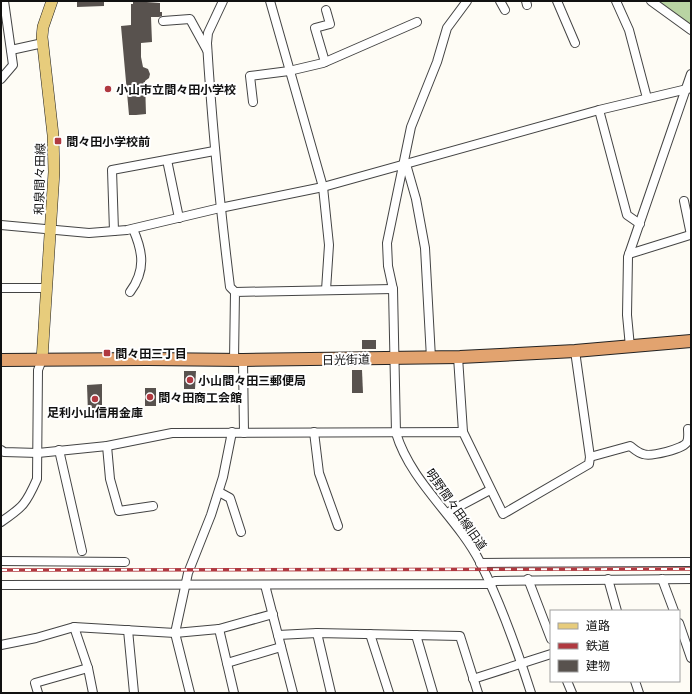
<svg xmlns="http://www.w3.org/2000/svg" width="692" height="694" viewBox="0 0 692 694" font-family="'Playfair Display','Noto Sans JP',serif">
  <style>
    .forest { fill: #b9d4a3 }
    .building { fill: #58524e }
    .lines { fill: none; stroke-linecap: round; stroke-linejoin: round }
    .minor-casing { stroke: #444; stroke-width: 10 }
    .major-casing { stroke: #222; stroke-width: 12 }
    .highway-casing { stroke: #222; stroke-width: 14 }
    .minor { stroke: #fff; stroke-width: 8 }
    .major { stroke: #e7cc7c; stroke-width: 11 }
    .highway { stroke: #e2a36f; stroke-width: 12 }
    .rail-casing { stroke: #b03940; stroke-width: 3.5 }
    .rail { stroke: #fff; stroke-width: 2; stroke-dasharray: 6; stroke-linecap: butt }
    .poi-dot { fill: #b03940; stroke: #fff; stroke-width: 1.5 }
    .labels { text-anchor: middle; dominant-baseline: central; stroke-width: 4; stroke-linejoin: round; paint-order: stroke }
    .poi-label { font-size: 12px; font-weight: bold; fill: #111; stroke: #fff; text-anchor: start }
    .street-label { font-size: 12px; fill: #111; stroke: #fff }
  </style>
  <rect width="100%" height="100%" fill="#fefcf5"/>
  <path class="forest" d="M653 1H691V30Z"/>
  <g class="building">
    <path d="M77 1H104V6L77 7Z"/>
    <path d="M133 1 160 3V12H162V16L159 17H151L152 42 141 43V57L143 67 148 69 150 74 149 78 145 81 146 114 136 115H129L121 26 131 25V4H133Z"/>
    <rect x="362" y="340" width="14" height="9"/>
    <path d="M352 370H362L363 393H352Z"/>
    <path d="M184 371H196L195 389H184Z"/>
    <path d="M102 384V413H88L87 385Z"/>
    <rect x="145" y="388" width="11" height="18"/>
  </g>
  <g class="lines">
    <g class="minor-casing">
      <g id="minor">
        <path d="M223 1 208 33 207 43C212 125 220 206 230 287L235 292"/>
        <path d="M270 1 323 187 329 245 326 290"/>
        <path d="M467 1 447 28 437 62 411 127 387 243 388 266 393 289 396 433C411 483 457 517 480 562 501 604 517 649 531 693"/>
        <path d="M500 1 505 10"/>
        <path d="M526 1 527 5"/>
        <path d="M557 1 575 43"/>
        <path d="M616 1 629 30 647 98"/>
        <path d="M651 1 691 30"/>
        <path d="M163 21 190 19 207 50"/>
        <path d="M11 50 43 43"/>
        <path d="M325 62 315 28 330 24 326 10"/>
        <path d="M1 79 13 65 4 1"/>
        <path d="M253 102 250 76 289 71 323 63 417 22"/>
        <path d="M599 110 627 215 640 224"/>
        <path d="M167 160 179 218"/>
        <path d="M406 164 416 199 425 248 431 358"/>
        <path d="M684 201 691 235"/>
        <path d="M1 225 89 233 127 230 220 208 323 187 599 110 691 88"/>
        <path d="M114 231 112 170 214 151"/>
        <path d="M629 254 690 235"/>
        <path d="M1 288H46"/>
        <path d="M130 292C146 270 143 252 133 229"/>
        <path d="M630 347 627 315 628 257 691 74"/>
        <path d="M458 357 463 432"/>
        <path d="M234 360 235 292 393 289"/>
        <path d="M243 360 244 433"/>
        <path d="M314 432 319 473 338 526"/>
        <path d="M107 446 110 479 119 511 153 506"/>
        <path d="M1 450 4 452 38 453 107 446 172 433 463 432 503 514 589 464 590 457 575 351"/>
        <path d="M59 450 82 551"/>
        <path d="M590 457 630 446C634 449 638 453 643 454 650 457 684 449 687 442 689 438 688 432 688 429"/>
        <path d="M219 492 230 498 241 532"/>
        <path d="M447 513 490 490"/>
        <path d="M1 522C23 507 26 504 37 479L38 370 42 360"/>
        <path d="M1 561 125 562"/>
        <path d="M480 563 691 562"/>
        <path d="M528 579 551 639"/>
        <path d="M608 579 617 611"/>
        <path d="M662 579 674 611"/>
        <path d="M1 585 490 584 495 581 691 579"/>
        <path d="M265 585 293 693"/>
        <path d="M679 623 691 658"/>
        <path d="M219 629 234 693"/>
        <path d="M128 630 134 693"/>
        <path d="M317 633 331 693"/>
        <path d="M370 634 389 693"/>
        <path d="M278 635 317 633 460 636 478 693"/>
        <path d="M416 635 433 693"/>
        <path d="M1 645 36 638 74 627"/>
        <path d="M227 663 281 647"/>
        <path d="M473 679 551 654"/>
        <path d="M567 681 572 693"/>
        <path d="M635 681 639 693"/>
        <path d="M38 693 35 683 88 668"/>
        <path d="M93 693 88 668 74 627 175 633 219 629 273 614"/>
        <path d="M190 693 175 633 188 573 211 515 223 477 232 432"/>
      </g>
    </g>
    <g class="major-casing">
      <path id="major" d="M42 360 54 172 53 135 42 37 43 27 52 1"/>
    </g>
    <g class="highway-casing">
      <path id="highway" d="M1 360 147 359 243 360 460 357 575 351 691 341"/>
    </g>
    <use href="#minor" class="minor"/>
    <use href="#major" class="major"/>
    <use href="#highway" class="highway"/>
    <g class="rail-casing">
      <path id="rail" d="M1 570 691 569"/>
    </g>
    <use href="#rail" class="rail"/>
  </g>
  <g class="poi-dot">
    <circle cx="108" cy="89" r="4"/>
    <rect x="54" y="137" width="8" height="8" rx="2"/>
    <rect x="103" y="349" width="8" height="8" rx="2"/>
    <circle cx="190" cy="380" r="4"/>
    <circle cx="150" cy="397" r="4"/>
    <circle cx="95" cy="399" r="4"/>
  </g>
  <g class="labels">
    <g class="poi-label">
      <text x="116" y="89">小山市立間々田小学校</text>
      <text x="66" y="141">間々田小学校前</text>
      <text x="115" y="353">間々田三丁目</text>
      <text x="198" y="380">小山間々田三郵便局</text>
      <text x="158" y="397">間々田商工会館</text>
      <text x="95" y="412" text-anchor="middle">足利小山信用金庫</text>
    </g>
    <g class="street-label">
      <text transform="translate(39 179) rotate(-89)">和泉間々田線</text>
      <text transform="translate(346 359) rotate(-1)">日光街道</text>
      <text transform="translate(457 509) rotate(55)">明野間々田線旧道</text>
    </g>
  </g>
  <rect width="692" height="694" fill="none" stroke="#111111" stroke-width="4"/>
  <rect x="550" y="610" width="130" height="72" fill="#ffffff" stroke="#a0a0a0"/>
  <rect x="558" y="623" width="20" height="6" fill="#e7cc7c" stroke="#a0a0a0"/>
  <text x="586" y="630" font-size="12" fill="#111111">道路</text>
  <rect x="558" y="643" width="20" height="6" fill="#b03940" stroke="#a0a0a0"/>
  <text x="586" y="650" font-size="12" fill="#111111">鉄道</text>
  <rect x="558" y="660" width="20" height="12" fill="#58524e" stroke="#a0a0a0"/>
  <text x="586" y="670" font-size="12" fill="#111111">建物</text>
</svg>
